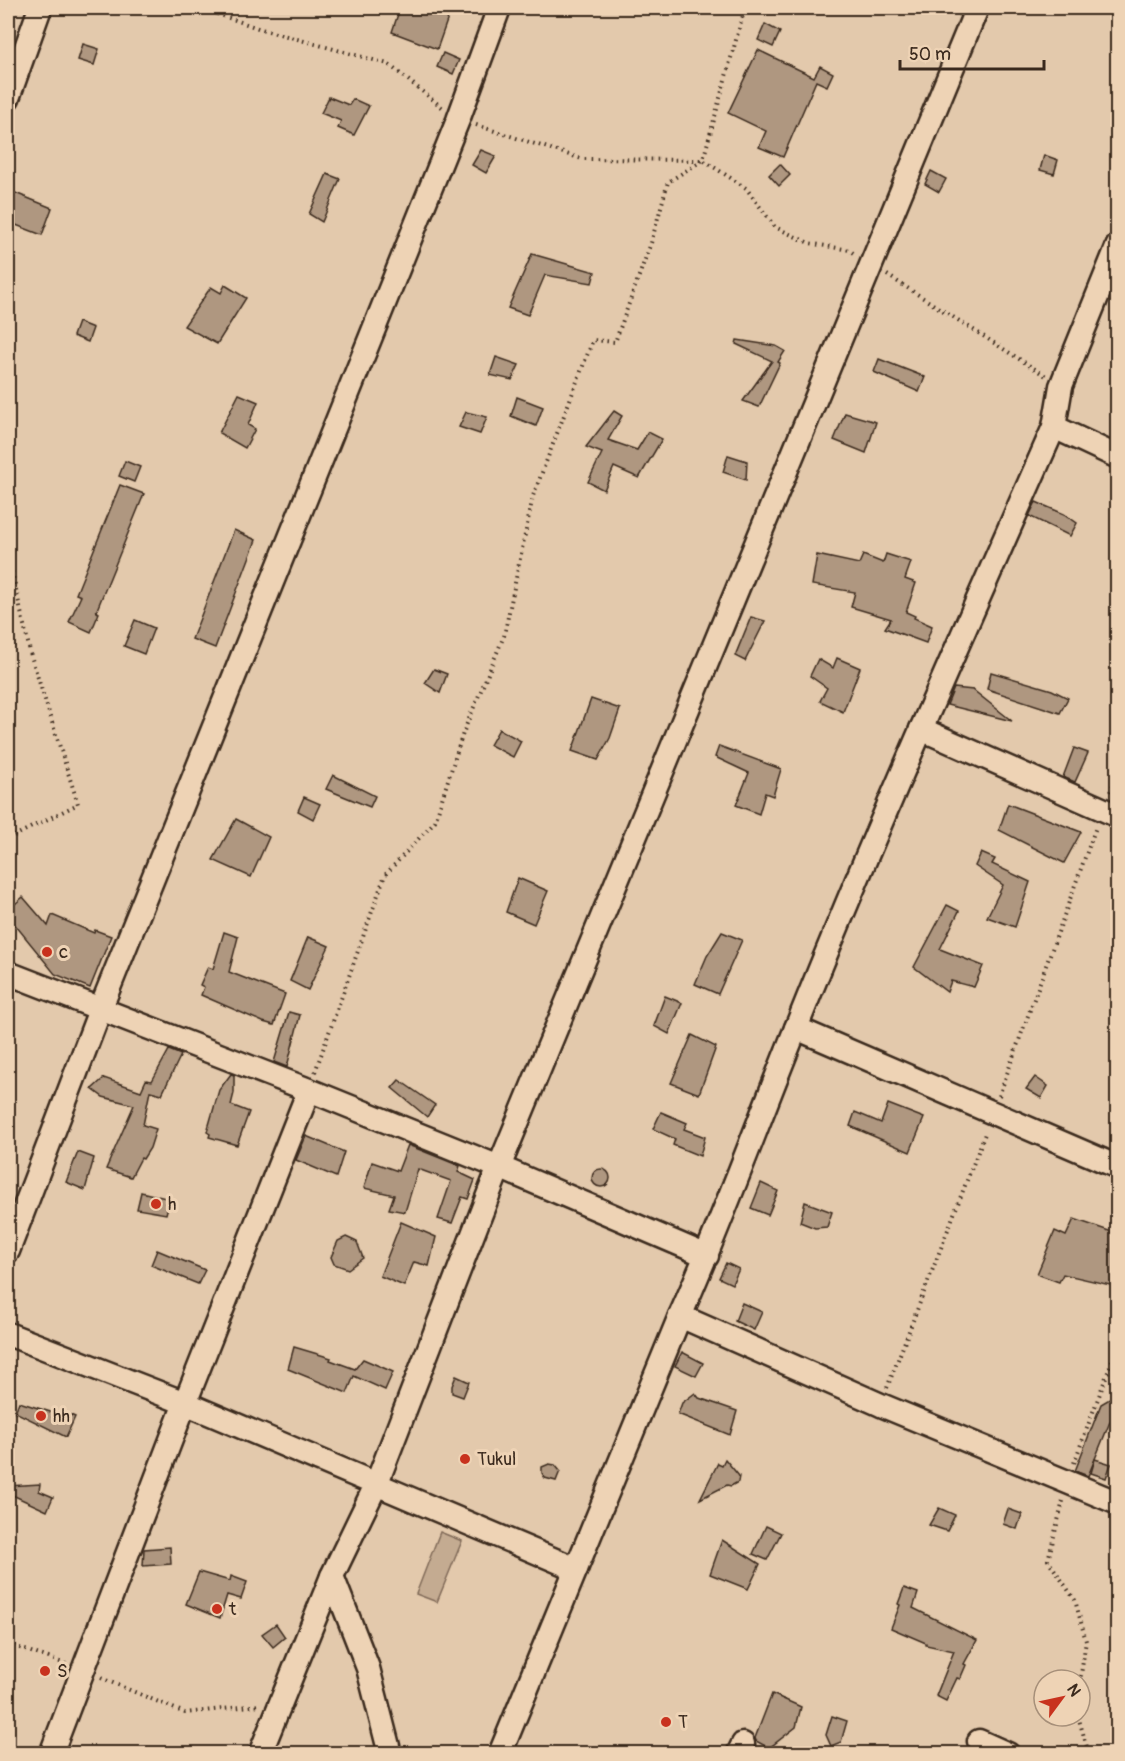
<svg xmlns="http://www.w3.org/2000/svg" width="1125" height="1761" viewBox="0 0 1125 1761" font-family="Pangolin,sans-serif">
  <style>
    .green { fill: #c4ab91; stroke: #806a58; stroke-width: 1.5 }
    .building { fill: #af9780; stroke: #3b2a1e; stroke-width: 1.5 }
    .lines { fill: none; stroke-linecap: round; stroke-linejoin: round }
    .street-casing { stroke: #3b2a1e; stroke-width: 27 }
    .path { stroke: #3b2a1e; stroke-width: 4; stroke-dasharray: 1.5 4.5; stroke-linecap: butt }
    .street { stroke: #eed3b5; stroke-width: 22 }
    .poi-dot { fill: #c8321e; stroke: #eed3b5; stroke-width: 2 }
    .labels { text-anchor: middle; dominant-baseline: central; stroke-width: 6; stroke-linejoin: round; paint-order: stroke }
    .poi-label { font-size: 18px; fill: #3b2a1e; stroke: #eed3b5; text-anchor: start }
  </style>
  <rect width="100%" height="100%" fill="#e3c9ac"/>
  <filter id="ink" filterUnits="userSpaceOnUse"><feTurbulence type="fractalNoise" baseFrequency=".0167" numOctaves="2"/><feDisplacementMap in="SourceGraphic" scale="12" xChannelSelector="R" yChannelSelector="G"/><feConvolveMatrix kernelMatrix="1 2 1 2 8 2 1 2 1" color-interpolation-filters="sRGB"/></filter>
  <g filter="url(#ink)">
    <path class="green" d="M440 1532 462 1541 437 1602 416 1594Z"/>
    <g class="building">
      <path d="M400 8H429L449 15 437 49 392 32Z"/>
      <path d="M765 24 780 32 773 47 758 40Z"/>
      <path d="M83 44 99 49 94 65 78 60Z"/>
      <path d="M758 50 814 77 820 66 833 73 827 86 816 81 783 157 759 147 766 131 728 113Z"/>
      <path d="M443 53 459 60 453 74 437 67Z"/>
      <path d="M329 97 349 105 353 99 369 106 354 135 338 128 341 121 321 113Z"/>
      <path d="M481 150 496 156 486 173 472 165Z"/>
      <path d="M1044 155 1058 160 1054 174 1040 170Z"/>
      <path d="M780 164 790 175 779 186 769 175Z"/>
      <path d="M931 171 946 179 939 192 925 184Z"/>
      <path d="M327 174 340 179 322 222 309 214Z"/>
      <path d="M8 190 52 208 42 235 8 222Z"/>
      <path d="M532 254 595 272 592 283 545 275 528 315 508 308Z"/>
      <path d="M225 285 246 298 217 344 184 326 211 287 221 293Z"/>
      <path d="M78 322 93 328 88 342 73 336Z"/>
      <path d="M737 340 776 346 785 351 778 362 780 363 759 407 743 401 772 361 736 344Z"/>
      <path d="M496 357 519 365 512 380 490 375Z"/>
      <path d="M879 359 925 377 919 392 874 372Z"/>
      <path d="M239 394 258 402 248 425 255 429 245 448 219 433Z"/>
      <path d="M517 397 543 407 536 426 511 416Z"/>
      <path d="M614 411 622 416 608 440 637 450 648 432 662 439 639 478 614 467 604 490 588 482 602 453 586 447Z"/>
      <path d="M466 412 487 417 480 434 459 427Z"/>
      <path d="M845 413 876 422 866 453 834 440Z"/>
      <path d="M728 455 747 461 746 480 723 472Z"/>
      <path d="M125 461 140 467 134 482 119 476Z"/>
      <path d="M120 485 144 494 96 612 99 613 91 632 69 622 81 596 76 594Z"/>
      <path d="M1036 502 1064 514 1077 523 1070 536 1029 516Z"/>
      <path d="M234 530 256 540 215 648 192 639Z"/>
      <path d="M886 554 911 562 905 579 916 583 906 612 915 616 914 618 932 626 926 643 885 628 891 619 851 607 855 592 812 585 817 555 859 564 863 555 883 563Z"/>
      <path d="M751 617 765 621 745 661 735 656Z"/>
      <path d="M135 620 154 628 144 654 124 646Z"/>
      <path d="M837 658 860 668 843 712 820 701 827 688 810 676 818 659 833 668Z"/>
      <path d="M434 669 447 674 440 693 425 683Z"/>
      <path d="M991 672 1052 690 1068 698 1060 713 987 689Z"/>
      <path d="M954 688 973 690 1012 721 947 705Z"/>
      <path d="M591 699 620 709 610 738 598 760 572 751Z"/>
      <path d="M499 729 521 741 513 757 490 745Z"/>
      <path d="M719 746 781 769 773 796 765 793 759 814 736 805 749 773 715 757Z"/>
      <path d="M1074 748 1088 753 1075 782 1063 777Z"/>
      <path d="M333 775 375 796 370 807 326 789Z"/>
      <path d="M304 797 320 804 313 819 298 811Z"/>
      <path d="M1008 804 1081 832 1064 863 999 830Z"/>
      <path d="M236 819 269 837 251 877 213 860Z"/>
      <path d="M981 853 995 859 992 864 1030 882 1015 927 987 917 1003 885 975 866Z"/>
      <path d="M518 878 548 891 534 924 506 912Z"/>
      <path d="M23 897 48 926 52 915 94 933 95 930 111 936 90 988 55 974 8 916V910Z"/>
      <path d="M947 905 959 911 940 949 983 966 974 987 951 981 947 992 914 967Z"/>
      <path d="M224 932 238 937 229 972 285 994 274 1025 263 1022 201 995 204 987 200 985 208 967 213 969Z"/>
      <path d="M722 932 742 940 718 994 695 984 707 956Z"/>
      <path d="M308 937 329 946 308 990 290 981Z"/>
      <path d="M665 996 682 1003 669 1034 654 1026Z"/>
      <path d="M289 1012 300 1015 287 1067 274 1062Z"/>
      <path d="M692 1035 716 1047 699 1094 671 1083Z"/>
      <path d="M169 1050 181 1055 162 1094 150 1091 143 1125 156 1129 150 1148 143 1159 141 1158 131 1177 106 1169 134 1105 103 1097 92 1089 104 1078 141 1091 146 1080 152 1081Z"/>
      <path d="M231 1074 234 1075V1093L231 1105 249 1112 237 1145 209 1137 210 1134 207 1132 219 1090Z"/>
      <path d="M1035 1077 1048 1086 1041 1098 1026 1089Z"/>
      <path d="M399 1080 435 1105 427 1117 392 1088Z"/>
      <path d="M888 1104 924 1118 910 1152 850 1126 855 1112 881 1123Z"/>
      <path d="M661 1112 687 1123 684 1129 705 1137 700 1156 673 1145 675 1139 653 1129Z"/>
      <path d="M306 1136 344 1152 336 1177 296 1160Z"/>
      <path d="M408 1145 460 1166 458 1172 475 1180 468 1199 462 1197 452 1223 438 1219 451 1181 418 1169 405 1212 389 1209 394 1195 364 1188 372 1162 398 1171Z"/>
      <path d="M78 1152 94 1158 85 1190 66 1182Z"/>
      <circle cx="601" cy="1178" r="9"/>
      <path d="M761 1183 778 1191 768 1215 751 1208Z"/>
      <path d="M141 1192 170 1199 166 1214 137 1209Z"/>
      <path d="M805 1202 832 1212 827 1227 815 1228 800 1222Z"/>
      <path d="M1074 1219 1118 1234V1270L1110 1285 1063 1274 1059 1282 1037 1274 1055 1231 1066 1236Z"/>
      <path d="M401 1222 436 1237 429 1266 414 1262 404 1286 380 1276Z"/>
      <path d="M346 1237 357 1242 363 1258 348 1269 334 1264 331 1257 338 1241Z"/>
      <path d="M157 1250 205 1270 198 1284 151 1265Z"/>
      <path d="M726 1263 739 1269 732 1284 719 1278Z"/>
      <path d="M742 1303 762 1312 754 1330 735 1321Z"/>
      <path d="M294 1347 331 1358 330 1360 355 1369 363 1359 393 1372 385 1390 354 1376 347 1393 288 1369Z"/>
      <path d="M682 1352 703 1363 696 1376 675 1366Z"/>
      <path d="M456 1376 469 1382 463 1397 452 1393V1386Z"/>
      <path d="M695 1393 699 1398 737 1411 730 1435 678 1414 682 1403Z"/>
      <path d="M1118 1394V1413L1112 1417 1088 1476 1075 1471 1101 1404Z"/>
      <path d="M19 1402 60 1415 61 1411 75 1417 66 1437 15 1412Z"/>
      <path d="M725 1459 739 1476 738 1482 731 1486 727 1485 700 1499 718 1463 722 1465Z"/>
      <path d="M1095 1459 1111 1464 1106 1478 1091 1473Z"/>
      <path d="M549 1464 555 1465 560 1471 556 1481 545 1478 542 1473V1467Z"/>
      <path d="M40 1484 39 1491 53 1497 47 1511 8 1493V1486Z"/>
      <path d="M939 1508 955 1515 947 1531 929 1525Z"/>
      <path d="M1008 1509 1022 1514 1017 1529 1003 1524Z"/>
      <path d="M766 1526 781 1533 767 1560 753 1554Z"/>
      <path d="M722 1540 760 1564 748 1589 710 1574Z"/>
      <path d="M170 1547 171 1564 143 1566 144 1549Z"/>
      <path d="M199 1572 230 1581 231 1576 247 1582 241 1599 227 1595 220 1618 186 1604Z"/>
      <path d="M904 1588 918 1593 913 1608 977 1640 964 1664 966 1665 960 1679 957 1678 946 1701 936 1696 954 1651 926 1645V1643L891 1628 900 1605 898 1604Z"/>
      <path d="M276 1624 285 1637 273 1647 262 1634Z"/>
      <path d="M772 1694 801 1707 796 1727 769 1748 756 1741 755 1738Z"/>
      <path d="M832 1716 847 1721 841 1742 831 1746 826 1735Z"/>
    </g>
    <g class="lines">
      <g class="street-casing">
        <g id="street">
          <path d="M8 98 40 8"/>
          <path d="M1118 245 1061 386 1054 427C966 626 877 826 796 1028 757 1124 722 1222 680 1316L881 1405 1118 1503"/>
          <path d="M1054 427 1118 457"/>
          <path d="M921 729 1118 816"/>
          <path d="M8 973 309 1090 499 1167 707 1256"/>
          <path d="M796 1028 1118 1167"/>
          <path d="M8 1251 100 1010 458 120 499 8"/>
          <path d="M8 1334 185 1403 576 1569"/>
          <path d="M332 1576 368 1668 390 1754"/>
          <path d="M979 1741 1008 1754"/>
          <path d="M51 1754 185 1403 309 1090"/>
          <path d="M260 1754 332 1576 376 1485 499 1167 977 8"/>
          <path d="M500 1754 680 1316"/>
          <path d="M738 1754 743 1744"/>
        </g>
      </g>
      <g class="path">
        <path d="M200 8 261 29 388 64 443 108"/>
        <path d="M476 125 582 159 703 160 746 188 775 227 809 243 849 250 856 255"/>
        <path d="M887 275 1046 376"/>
        <path d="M8 554 31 656 78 804 8 839"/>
        <path d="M1110 792 1118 774"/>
        <path d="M315 1072 385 875 435 821 463 733 504 636 533 496 593 340 615 342 651 243 668 182 703 160 742 18 747 8"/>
        <path d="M999 1096 1096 827"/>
        <path d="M887 1388 986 1131"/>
        <path d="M1074 1463 1118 1345"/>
        <path d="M1063 1501 1048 1560 1075 1600 1086 1641 1080 1681"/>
        <path d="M8 1644 66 1664"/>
        <path d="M101 1678 185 1713 260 1705"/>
        <path d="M1078 1716 1089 1754"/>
      </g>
      <use href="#street" class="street"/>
    </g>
  </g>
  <g class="poi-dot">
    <circle cx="47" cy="952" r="6"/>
    <circle cx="156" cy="1204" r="6"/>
    <circle cx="41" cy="1416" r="6"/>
    <circle cx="465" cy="1459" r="6"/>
    <circle cx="217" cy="1609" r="6"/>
    <circle cx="45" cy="1671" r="6"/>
    <circle cx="666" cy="1722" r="6"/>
  </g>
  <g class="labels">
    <g class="poi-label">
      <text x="59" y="952">c</text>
      <text x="168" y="1204">h</text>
      <text x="53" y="1416">hh</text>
      <text x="477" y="1459">Tukul</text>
      <text x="229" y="1609">t</text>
      <text x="57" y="1671">S</text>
      <text x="678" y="1722">T</text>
    </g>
  </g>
  <rect width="1125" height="1761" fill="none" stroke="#eed3b5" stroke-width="30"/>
  <rect x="15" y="15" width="1095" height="1731" fill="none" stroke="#3b2a1e" stroke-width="2" filter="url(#ink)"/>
  <g transform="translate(1062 1698) rotate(57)"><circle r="28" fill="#eed3b5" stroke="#a68f79" stroke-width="1.5"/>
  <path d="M0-4.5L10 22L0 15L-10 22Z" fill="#c8321e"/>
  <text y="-9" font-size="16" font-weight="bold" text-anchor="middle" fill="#3b2a1e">N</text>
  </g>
  <path d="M900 60v9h144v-9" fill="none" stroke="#3b2a1e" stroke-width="3"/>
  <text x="909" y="60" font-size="18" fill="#3b2a1e" stroke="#eed3b5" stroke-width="4.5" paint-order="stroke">50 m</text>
</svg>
